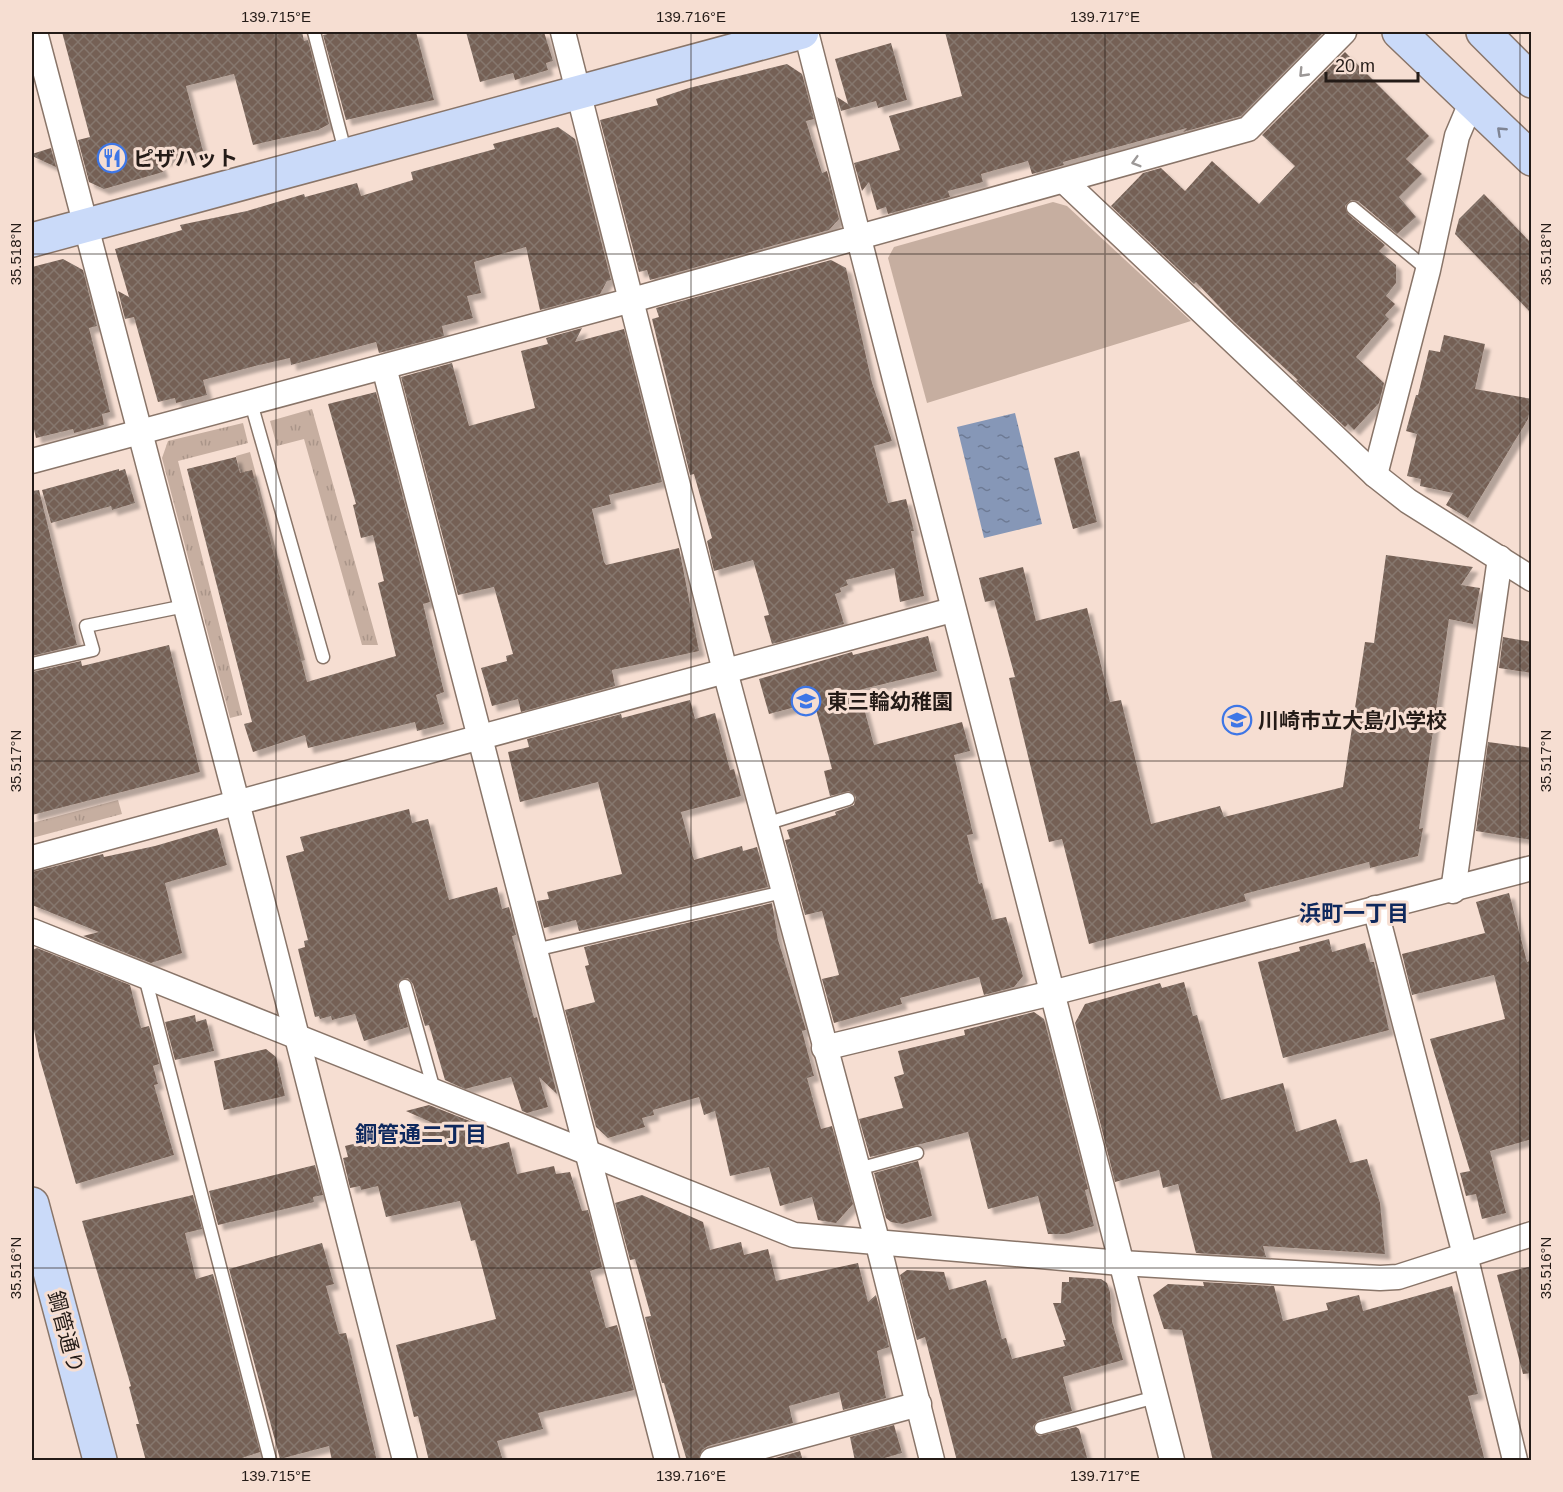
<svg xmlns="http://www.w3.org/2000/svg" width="1563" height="1492" viewBox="0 0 1563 1492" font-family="Arial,'Noto Sans JP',sans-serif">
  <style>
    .grass { fill: url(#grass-tufts) }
    .green { fill: #c6aea0 }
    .water { fill: url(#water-ripples) }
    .building { fill: url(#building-cross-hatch); filter: url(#shadow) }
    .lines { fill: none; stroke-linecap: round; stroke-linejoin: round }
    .lane-casing { stroke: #897569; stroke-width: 15 }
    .street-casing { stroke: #897569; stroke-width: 27 }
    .secondary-casing { stroke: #897569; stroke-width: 36 }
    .lane { stroke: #fff; stroke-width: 12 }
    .street { stroke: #fff; stroke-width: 24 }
    .secondary { stroke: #cadaf9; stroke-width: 33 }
    .oneway { stroke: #9c9897 }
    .oneway2 { stroke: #7f8493 }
    .ticks { fill: none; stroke: #241b17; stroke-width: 1.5; stroke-opacity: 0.45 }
    .labels { text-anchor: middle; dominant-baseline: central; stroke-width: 6; stroke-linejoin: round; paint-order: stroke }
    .poi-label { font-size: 21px; font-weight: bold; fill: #241b17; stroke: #f6ded2; text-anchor: start }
    .street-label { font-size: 21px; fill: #241b17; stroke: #f6ded2 }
    .neighbourhood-label { font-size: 22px; font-weight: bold; fill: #0e285d; stroke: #f6ded2 }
    .neatline { fill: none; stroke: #241b17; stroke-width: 2 }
    .ticks-label { font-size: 15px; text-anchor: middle; fill: #241b17 }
  </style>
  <defs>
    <pattern id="grass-tufts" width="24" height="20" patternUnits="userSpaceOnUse" patternTransform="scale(1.5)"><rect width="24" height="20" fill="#c6aea0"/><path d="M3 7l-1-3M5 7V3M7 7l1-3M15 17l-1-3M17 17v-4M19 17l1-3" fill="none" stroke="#aa9589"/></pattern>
    <pattern id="water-ripples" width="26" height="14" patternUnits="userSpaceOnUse" patternTransform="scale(1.5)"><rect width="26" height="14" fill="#8697b7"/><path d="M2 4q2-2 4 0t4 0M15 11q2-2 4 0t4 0" fill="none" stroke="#6d7a94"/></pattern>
    <pattern id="building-cross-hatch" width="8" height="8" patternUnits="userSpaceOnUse" patternTransform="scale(1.5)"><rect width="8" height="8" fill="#746055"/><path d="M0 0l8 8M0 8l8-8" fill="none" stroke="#86776e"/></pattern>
    <filter id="shadow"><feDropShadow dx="5.5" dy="5.5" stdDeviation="1.5" flood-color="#0004"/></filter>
  </defs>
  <rect width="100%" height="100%" fill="#f6ded2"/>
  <g class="grass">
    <path d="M312 409 378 645H362L304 439 277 446 270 421Z"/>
    <path d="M243 423 248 443 178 461 242 715 230 718 162 458 168 441Z"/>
    <path d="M250 452 305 660 291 664 236 456Z"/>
    <path d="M118 800 122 814 32 838V823Z"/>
  </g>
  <path class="green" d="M1053 202 1067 206 1191 321 927 403 888 258 894 247Z"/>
  <path class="water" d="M1015 413 1042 524 984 538 957 427Z"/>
  <g class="building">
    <path d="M62 32H302L304 41 308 40 329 124 318 130 253 145 234 74 186 86 203 151 159 162 163 172 104 189 89 182 78 140 90 137Z"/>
    <path d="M337 32H416L434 100 346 120 323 35Z"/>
    <path d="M466 32H544L553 61 546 63 548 70 515 80 513 73 480 82Z"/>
    <path d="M945 32H1324L1241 116 1183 132 1187 128 1063 162 1064 165 1032 174 1028 161 981 174 983 182 948 191 950 197 888 214 886 207 877 210 869 182 862 191 854 163 900 150 889 116 962 96Z"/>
    <path d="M891 43 907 100 878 108 876 101 841 111 837 97 848 104 835 59Z"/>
    <path d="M1345 52 1429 136 1406 159 1422 174 1399 197 1416 217 1397 234 1358 201 1351 200 1345 206 1348 214 1385 245 1379 251 1396 265V283L1386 296 1395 304 1385 315 1389 319 1356 357 1384 383 1379 403 1354 430 1348 424 1345 427 1296 381 1298 380 1234 322 1196 282 1194 284 1111 206 1143 173 1161 168 1185 191 1212 161 1259 204 1295 166 1262 135Z"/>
    <path d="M787 64 802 74 814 119 806 121 822 173 827 171 839 219 829 230 650 280 647 270 639 272 600 120 658 105 656 99 689 88Z"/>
    <path d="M558 127 575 139 611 280 607 281 600 294 540 310 526 247 474 262 481 293 467 296 473 318 442 326 444 336 379 353 376 342 291 365 290 358 255 366 203 380 207 395 176 403 175 398 158 402 134 317 125 319 118 291 129 297 115 249 182 230 180 225 247 211 304 194 305 197 357 183 361 196 413 180 411 172 495 149 493 144Z"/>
    <path d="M51 148 56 167 32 156V154Z"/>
    <path d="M1484 194 1532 244V314L1455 234 1459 219Z"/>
    <path d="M63 259 83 270 97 326 89 328 110 412 102 414 104 425 74 433 73 429 36 438 32 421V267Z"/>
    <path d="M831 260 846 268 872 383 892 441 874 446 888 503 906 499 914 531H911L924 596 900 602 894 568 846 580 848 585 840 588 841 592 835 594 844 624 772 644 764 616 769 615 753 560 714 571 707 541 712 538 694 474 690 475 652 319 659 317 656 308Z"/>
    <path d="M582 328 575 342 624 329 662 482 609 495 611 504 592 509 604 562 606 565 679 548 699 651 612 670 615 686 521 712 518 699 492 706 481 668 507 661 506 656 513 654 494 587 458 595 401 377 452 363 469 426 535 408 521 351 548 344 546 338Z"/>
    <path d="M1444 335 1485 344 1475 389 1532 399 1528 419 1468 518 1446 505 1453 493 1420 486 1421 479 1407 476 1417 434 1406 431 1416 395H1418L1429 350 1440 352Z"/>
    <path d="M376 392 430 602 423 604 444 692 436 695 444 724 417 731 415 722 308 748 305 735 253 752 244 724 252 722 187 469 236 457 240 473 252 470 307 682 396 656 378 583 384 581 373 535 361 538 353 505 356 504 328 404Z"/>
    <path d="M1079 451 1097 522 1073 529 1054 458Z"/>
    <path d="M119 469V471L125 469 135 503 112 510 111 506 51 523 42 490Z"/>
    <path d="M39 490 77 645 32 656V491Z"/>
    <path d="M1386 555 1473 567 1461 585 1480 588 1473 624 1449 619 1419 829 1423 828 1418 856 1370 868 1369 862 1244 894 1246 901 1089 944 1062 839 1049 842 1009 678 1015 677 994 600 985 602 979 578 1023 567 1036 621 1087 608 1110 702 1121 700 1151 824 1220 806 1224 817 1343 787 1365 642 1374 643Z"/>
    <path d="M928 636 937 671 859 690 874 745 962 722 970 751 954 755 973 834 967 835 979 884 982 883 992 920 1006 917 1023 976 1014 987 984 995 979 977 900 998 902 1004 834 1023 822 979 839 975 822 911 805 915 785 840 790 839 787 830 836 815 835 812 854 805 856 797 849 791 830 796 824 771 832 769 814 702 769 714 759 679 852 652 853 655Z"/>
    <path d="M1503 637 1532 642V673L1499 668Z"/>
    <path d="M169 645 200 772 32 815V672L81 661 82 666Z"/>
    <path d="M690 700 695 719 715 713 730 770 734 769 741 796 681 812 694 860 742 846 743 851 757 847 768 887 579 931 576 920 544 928 537 901 549 899 547 892 622 874 598 782 520 802 508 752 529 747 527 739 621 714 622 718Z"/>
    <path d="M1488 742 1532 748V840L1476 831Z"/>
    <path d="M409 809 412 823 428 819 449 900 497 887 502 909 509 907 516 935 512 936 534 1018 537 1017 557 1094 539 1077 548 1107 527 1113 522 1111 511 1077 465 1089 445 1080 429 1025 425 1026 413 984 408 978 400 980 397 985 408 1027 364 1041 355 1014 332 1020 331 1016 320 1019 319 1016 315 1017 298 949 305 947 304 941 308 940 286 856 304 851 300 837Z"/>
    <path d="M217 828 227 865 165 883 182 953 151 963 83 936 99 932 32 905V872L103 854 104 857 155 846Z"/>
    <path d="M1509 893 1527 962 1532 960V1139L1490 1151 1506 1213 1482 1219 1476 1194 1466 1196 1460 1173 1470 1171 1430 1039 1505 1019 1494 975 1412 995 1402 954 1485 933 1476 902Z"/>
    <path d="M772 903 778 940 806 1030 802 1031 814 1076 807 1078 821 1129 832 1126 853 1204 836 1223 818 1220 812 1197 780 1206 769 1167 730 1176 715 1111 704 1115 699 1097 653 1110 654 1115 642 1118 645 1127 608 1138 596 1127 565 1010 595 1002 585 966 589 965 584 947Z"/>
    <path d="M1329 939 1332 952 1365 943 1370 962H1374L1389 1030 1283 1058 1258 962 1300 951 1299 947Z"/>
    <path d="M37 948 130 985 141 1028 149 1026 159 1064 153 1066 158 1084 154 1085 174 1155 76 1184 39 1056 32 1019V950Z"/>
    <path d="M1184 982 1193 1016 1197 1015 1221 1100 1283 1083 1296 1132 1336 1119 1350 1163 1367 1159 1380 1203 1385 1254 1263 1246 1266 1257 1196 1253 1178 1184 1163 1188 1159 1170 1115 1182 1075 1023 1085 1004 1160 983 1162 988Z"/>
    <path d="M1034 1012 1044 1019 1088 1189 1085 1190 1094 1226 1065 1234H1048L1038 1196 988 1209 968 1132 870 1157 859 1119 903 1108 894 1077 904 1074 898 1051 965 1035 964 1030Z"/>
    <path d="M195 1015 196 1022 206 1019 214 1051 175 1060 165 1022Z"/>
    <path d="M266 1049 276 1057 285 1096 224 1110 214 1061Z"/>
    <path d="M429 1105 475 1123 482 1149 509 1142 517 1174 554 1166 556 1174 570 1172 582 1211 588 1210 602 1267 590 1271 606 1328 617 1325 634 1390 538 1413 543 1429 497 1441 503 1461H429L418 1416 414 1417 396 1345 496 1319 475 1240 471 1241 460 1201 386 1217 378 1186 361 1190 360 1186 350 1188 343 1158 348 1157 345 1146 435 1124 406 1111Z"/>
    <path d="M918 1161 932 1216 902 1224 891 1222 886 1218 874 1173Z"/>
    <path d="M315 1165 323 1195 313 1197 314 1202 218 1225 209 1191Z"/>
    <path d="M193 1195 202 1229 185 1233 196 1279 213 1274 260 1452 233 1461H146L136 1424H139L129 1387 131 1386 82 1221Z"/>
    <path d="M642 1195 703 1222 710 1250 741 1242 744 1255 768 1249 776 1281 858 1263 868 1302 876 1295 889 1347 877 1351 886 1398 843 1410 839 1392 789 1406 793 1423 708 1446 702 1450 698 1461H687L664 1383H662L645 1317 651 1316 635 1259 630 1260 615 1203Z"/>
    <path d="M322 1243 334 1284 326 1286 339 1334 346 1333 377 1461H332L329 1446 280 1459 229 1269Z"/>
    <path d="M1532 1266V1373L1523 1374 1497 1275Z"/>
    <path d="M907 1270 944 1272 949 1290 986 1280 1002 1339 1006 1338 1012 1359 1065 1346 1063 1340H1066L1053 1303H1061L1062 1282H1069V1277L1101 1279 1107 1283 1110 1292 1112 1321 1123 1360 1063 1377 1072 1411 1039 1420 1033 1426 1035 1433 1039 1436 1076 1427 1079 1429 1088 1461H957L925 1337 917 1340 900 1275Z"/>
    <path d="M1203 1282 1274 1286 1283 1321 1328 1310 1326 1303 1359 1295 1363 1311 1452 1286 1478 1394 1468 1396 1485 1461H1213L1182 1330 1164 1329 1153 1295 1168 1284 1204 1286Z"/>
    <path d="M894 1425 902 1453 874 1461H855L850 1437Z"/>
    <path d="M800 1451 803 1461H765Z"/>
  </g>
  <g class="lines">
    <g class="lane-casing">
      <g id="lane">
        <path d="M314 32 346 155"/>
        <path d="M1353 208 1428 270"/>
        <path d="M251 403 323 657"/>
        <path d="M32 664 93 650 86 626 185 606"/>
        <path d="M765 824 848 799"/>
        <path d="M535 950 783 892"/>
        <path d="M145 977 270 1460"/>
        <path d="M405 986 434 1090"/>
        <path d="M858 1169 917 1153"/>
        <path d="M1041 1428 1156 1397"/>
      </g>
    </g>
    <g class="street-casing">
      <g id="street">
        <path d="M35 32 237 802 405 1460"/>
        <path d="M563 32 725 671 878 1244 932 1460"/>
        <path d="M806 32 1172 1460"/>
        <path d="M1065 182 1375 475 1408 501 1532 579"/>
        <path d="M384 367 667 1460"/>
        <path d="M32 461 632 300 1248 129 1344 32"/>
        <path d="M1375 475 1428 270 1457 136 1471 103"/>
        <path d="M32 858 952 610"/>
        <path d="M1453 891 1500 558"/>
        <path d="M1375 908 1465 1255 1515 1460"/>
        <path d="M32 931 794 1235 1121 1263 1380 1278 1398 1277 1532 1234"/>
        <path d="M824 1048 1052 993 1532 868"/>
        <path d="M712 1460 919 1404"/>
      </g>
    </g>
    <g class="secondary-casing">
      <g id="secondary">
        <path d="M1399 32 1532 159"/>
        <path d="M1483 32 1532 81"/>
        <path d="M32 240 802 32"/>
        <path d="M32 1204 100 1460"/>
      </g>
    </g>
    <use href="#lane" class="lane"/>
    <use href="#street" class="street"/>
    <use href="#secondary" class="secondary"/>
  </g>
  <defs><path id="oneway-chevron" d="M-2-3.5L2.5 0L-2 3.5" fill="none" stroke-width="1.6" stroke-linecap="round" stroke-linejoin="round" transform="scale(1.5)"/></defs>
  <g class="oneway">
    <use href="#oneway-chevron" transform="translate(1303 73) rotate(134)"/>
    <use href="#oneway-chevron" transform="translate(1136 162) rotate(164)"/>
  </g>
  <use class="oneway2" href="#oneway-chevron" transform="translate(1501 131) rotate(-137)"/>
  <path class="ticks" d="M276 32V1460M691 32V1460M1105 32V1460M1520 32V1460M32 254H1532M32 761H1532M32 1268H1532"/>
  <defs>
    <g id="restaurant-ring" transform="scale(1.5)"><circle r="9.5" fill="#f6ded2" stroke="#3e76e6" stroke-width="1.5"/><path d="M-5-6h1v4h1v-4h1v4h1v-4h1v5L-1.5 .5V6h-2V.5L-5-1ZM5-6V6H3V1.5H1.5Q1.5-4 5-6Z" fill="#3e76e6"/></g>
    <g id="school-ring" transform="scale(1.5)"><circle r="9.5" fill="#f6ded2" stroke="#3e76e6" stroke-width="1.5"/><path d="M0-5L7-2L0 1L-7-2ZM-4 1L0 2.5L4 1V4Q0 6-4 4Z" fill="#3e76e6"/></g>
  </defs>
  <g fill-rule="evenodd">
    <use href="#restaurant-ring" x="112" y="158"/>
    <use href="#school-ring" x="806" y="701"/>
    <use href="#school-ring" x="1237" y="720"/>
  </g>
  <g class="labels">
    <g class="poi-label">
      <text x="133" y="158">ピザハット</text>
      <text x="827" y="701">東三輪幼稚園</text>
      <text x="1258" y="720">川崎市立大島小学校</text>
    </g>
    <g class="street-label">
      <text transform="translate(66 1332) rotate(75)">鋼管通り</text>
    </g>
    <g class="neighbourhood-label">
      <text x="1354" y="913">浜町一丁目</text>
      <text x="421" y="1134">鋼管通二丁目</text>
    </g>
  </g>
  <rect width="1563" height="1492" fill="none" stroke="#f6ded2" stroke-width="66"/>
  <path d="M1326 72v9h92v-9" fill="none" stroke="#241b17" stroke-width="3"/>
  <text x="1335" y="72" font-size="18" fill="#241b17" stroke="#f6ded2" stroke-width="4.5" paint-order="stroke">20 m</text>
  <rect x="33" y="33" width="1497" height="1426" class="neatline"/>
  <g class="ticks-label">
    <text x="276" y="22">139.715°E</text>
    <text x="691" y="22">139.716°E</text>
    <text x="1105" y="22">139.717°E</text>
    <text transform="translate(16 254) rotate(-90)" y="5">35.518°N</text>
    <text transform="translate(1546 254) rotate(-90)" y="5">35.518°N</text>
    <text transform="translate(16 761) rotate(-90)" y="5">35.517°N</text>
    <text transform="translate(1546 761) rotate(-90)" y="5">35.517°N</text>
    <text transform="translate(16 1268) rotate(-90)" y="5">35.516°N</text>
    <text transform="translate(1546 1268) rotate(-90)" y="5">35.516°N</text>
    <text x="276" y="1481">139.715°E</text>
    <text x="691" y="1481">139.716°E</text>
    <text x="1105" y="1481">139.717°E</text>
  </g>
</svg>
